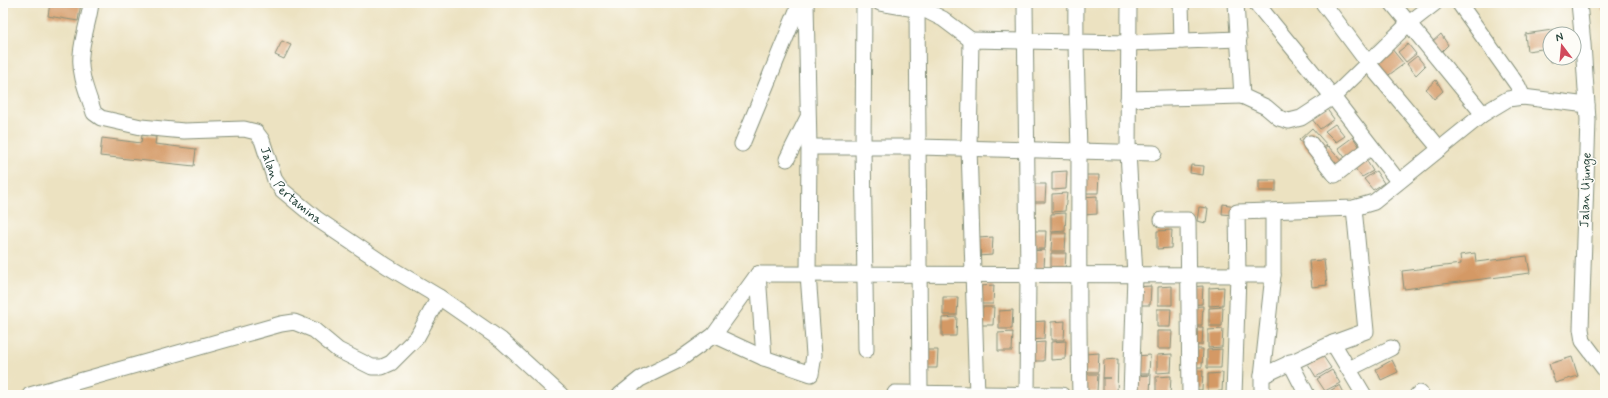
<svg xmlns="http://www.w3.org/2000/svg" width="1608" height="398" viewBox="0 0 1608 398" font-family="Mynerve,sans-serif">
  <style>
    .building { fill: #d49965 }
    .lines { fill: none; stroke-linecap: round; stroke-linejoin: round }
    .minor-casing { stroke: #86907a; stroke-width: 17 }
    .minor { stroke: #fff; stroke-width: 15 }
    .labels { text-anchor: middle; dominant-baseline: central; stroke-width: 3; stroke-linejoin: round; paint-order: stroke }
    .street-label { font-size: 13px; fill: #1f3d34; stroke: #fdfcf7 }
  </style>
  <rect width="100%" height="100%" fill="#fdfcf7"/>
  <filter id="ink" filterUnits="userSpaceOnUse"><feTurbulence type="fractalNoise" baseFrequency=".025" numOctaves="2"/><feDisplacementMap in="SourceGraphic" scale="8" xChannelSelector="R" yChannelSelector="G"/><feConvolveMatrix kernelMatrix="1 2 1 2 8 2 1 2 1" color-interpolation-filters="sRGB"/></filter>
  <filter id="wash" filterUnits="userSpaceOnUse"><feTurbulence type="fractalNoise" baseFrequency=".012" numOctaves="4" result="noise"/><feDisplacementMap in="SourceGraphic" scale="16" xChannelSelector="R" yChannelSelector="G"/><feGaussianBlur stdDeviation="0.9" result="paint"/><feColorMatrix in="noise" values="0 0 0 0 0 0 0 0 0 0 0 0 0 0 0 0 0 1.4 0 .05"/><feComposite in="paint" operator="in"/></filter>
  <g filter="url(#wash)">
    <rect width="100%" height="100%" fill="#ece2c1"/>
    <g id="blocks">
      <g class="building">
        <path d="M50 3H81L78 21 48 16Z"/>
        <rect x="1602" y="3" width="3" height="7"/>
        <path d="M1559 29 1560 34H1550V48L1527 51 1525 34Z"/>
        <path d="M1441 34 1448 45 1440 53 1431 43Z"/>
        <path d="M282 41 291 45 284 59 275 55Z"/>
        <path d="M1408 44 1416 54 1406 62 1398 52Z"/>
        <path d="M1391 48 1404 64 1386 77 1373 62Z"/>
        <path d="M1548 53H1550V58H1564V60L1550 62Z"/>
        <path d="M1417 56 1425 66 1416 75 1407 64Z"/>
        <path d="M1436 80 1443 91 1434 99 1426 89Z"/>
        <path d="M1326 108 1334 119 1320 129 1311 118Z"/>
        <path d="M1335 124 1345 136 1336 142 1325 131Z"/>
        <path d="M1312 128 1327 145 1313 156 1299 140Z"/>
        <path d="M142 135 156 137 155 144 196 149 194 166 100 156 102 138 141 143Z"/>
        <path d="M1353 137 1361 149 1346 159 1338 148Z"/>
        <path d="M1328 146 1343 163 1328 174 1314 158Z"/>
        <path d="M1365 158 1373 171 1362 177 1353 166Z"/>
        <path d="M1191 165 1204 166 1203 175 1190 173Z"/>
        <path d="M1067 171 1066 189 1052 190V172Z"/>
        <path d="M1376 171 1384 183 1373 190 1364 179Z"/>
        <path d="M1084 175H1099L1098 193H1084Z"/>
        <rect x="1259" y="180" width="17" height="11"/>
        <path d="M1031 184H1046L1045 202H1031Z"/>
        <path d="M1067 193 1065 211 1052 212V194Z"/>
        <path d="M1097 196V214L1083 215V197Z"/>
        <path d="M1223 204 1236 206 1235 215 1222 214Z"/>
        <path d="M1199 207 1208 208 1206 223 1197 221Z"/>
        <path d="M1066 213 1065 231 1051 232V214Z"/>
        <path d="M1172 230 1171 248 1157 249V231Z"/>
        <path d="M1031 231H1046L1045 249H1031Z"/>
        <path d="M1052 233H1066L1065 251H1051Z"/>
        <path d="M993 237 992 255 978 256V238Z"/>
        <path d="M1045 250 1044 268 1030 269V251Z"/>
        <path d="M1051 253H1066L1065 271H1051Z"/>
        <path d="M1475 253 1476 262 1527 256 1530 273 1404 289 1402 271 1461 264 1460 255Z"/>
        <path d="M1324 260 1327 285 1312 287 1309 261Z"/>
        <path d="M994 285 993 304H979V286Z"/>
        <path d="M1151 286 1150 305H1136V287Z"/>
        <path d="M1172 286V305H1158V287Z"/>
        <path d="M1203 286 1202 304 1188 305V287Z"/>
        <path d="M1224 287 1223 305 1209 306V288Z"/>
        <path d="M943 297H958L957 315H943Z"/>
        <path d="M1203 306 1202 325H1188V307Z"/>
        <path d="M980 307H994L993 325H979Z"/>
        <path d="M1223 307 1222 326H1209V308Z"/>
        <path d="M1157 309H1171L1170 327H1157Z"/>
        <path d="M1013 310 1012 329H999V311Z"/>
        <path d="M957 317 956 336H942V318Z"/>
        <path d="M1045 321 1044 339 1030 340V322Z"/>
        <path d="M1065 321 1064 340H1051V322Z"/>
        <path d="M1188 327H1203L1202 345H1188Z"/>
        <path d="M1223 329 1222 347 1208 348V330Z"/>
        <path d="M1157 331H1172L1171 349H1157Z"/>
        <path d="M1013 332 1012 351H998V333Z"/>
        <path d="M1066 341 1065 359 1051 360V342Z"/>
        <path d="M1045 342 1044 361H1030V343Z"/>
        <path d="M1189 349H1203L1202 367H1188Z"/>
        <path d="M1222 349 1221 368H1207V350Z"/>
        <path d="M923 350H938L937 368H923Z"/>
        <path d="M1099 353 1098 372H1084V354Z"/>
        <path d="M1172 354 1171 372 1157 373V355Z"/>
        <path d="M1150 355 1149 374H1135V356Z"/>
        <path d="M1323 356 1331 368 1316 377 1308 364Z"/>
        <path d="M1572 357 1578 376 1555 383 1549 364Z"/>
        <path d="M1118 359 1117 395H1103V378H1111H1103L1104 360Z"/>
        <path d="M1392 360 1398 372 1381 380 1376 369Z"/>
        <path d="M1332 370 1340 383 1325 391 1317 379Z"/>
        <path d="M1203 371 1202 390H1188V372Z"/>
        <path d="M1223 373 1222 391 1208 392V374Z"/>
        <path d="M1083 374H1098L1097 392H1083Z"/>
        <path d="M1151 375 1150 393 1136 394V376Z"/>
        <path d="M1171 376 1170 395H1156V377Z"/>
        <path d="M1340 385 1345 395H1330L1328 392Z"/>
      </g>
    </g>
  </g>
  <g filter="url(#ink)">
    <use href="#blocks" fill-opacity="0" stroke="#86907a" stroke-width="1"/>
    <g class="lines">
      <g class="minor-casing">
        <g id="minor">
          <path id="s1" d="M91 3C89 21 82 38 81 55 79 75 88 94 94 113L101 118 141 127 184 131 244 129 256 132 262 140 275 180 282 190 294 200 317 219 387 266 439 297 501 340 561 395"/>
          <path d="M864 3 863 147 866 350"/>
          <path d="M880 3 927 11 943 19 971 40"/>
          <path d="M1025 3 1028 274 1027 395"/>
          <path d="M1076 3C1075 53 1078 102 1079 152 1079 233 1078 314 1080 395"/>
          <path d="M1129 3 1128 152 1135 275 1131 395"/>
          <path d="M1181 3 1182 41"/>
          <path d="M1236 3 1242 96 1266 107 1279 118 1289 121 1301 118 1333 97 1408 24 1435 3"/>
          <path d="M1256 3 1333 97 1398 181"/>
          <path d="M1323 3 1368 63 1440 149"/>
          <path d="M1392 3 1483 114"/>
          <path d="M1459 3 1518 86 1523 97"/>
          <path d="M1579 3 1583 44 1588 120 1581 329 1583 341 1605 370"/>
          <path d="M917 10 920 393"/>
          <path d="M1128 99 1242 96"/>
          <path d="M1310 143 1335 175 1371 147"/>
          <path d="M742 144 800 3"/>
          <path d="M809 147H919L1154 153"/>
          <path d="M787 159 807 119"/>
          <path d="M1162 220H1188L1190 395"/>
          <path d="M758 274 1273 275"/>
          <path d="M758 274 764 358"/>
          <path d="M714 335 764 358 811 374 814 355 808 274 809 147 806 3"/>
          <path d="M1333 343 1364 395"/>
          <path d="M1290 362 1307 395"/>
          <path d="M1349 369 1391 348"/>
          <path d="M1262 376 1333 343 1366 331 1354 208"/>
          <path d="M895 393 1062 395"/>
          <path d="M30 395 281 324 294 322 314 330 338 350 372 367H382L391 363 417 337 439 297"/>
          <path d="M620 395 640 379 679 360 714 335 758 274"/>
          <path d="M977 395 969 148 971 40 1128 43 1239 39"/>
          <path d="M1234 395 1238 275 1237 212 1354 208 1374 202 1483 114 1508 99 1523 97 1587 105"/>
          <path d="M1262 395V376L1273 275V212"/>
          <path d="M1417 395 1420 393 1421 395"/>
        </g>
      </g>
      <use href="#minor" class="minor"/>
    </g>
  </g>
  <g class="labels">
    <g class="street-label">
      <text stroke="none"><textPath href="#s1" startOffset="344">Jalan Pertamina</textPath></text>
      <text transform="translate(1586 190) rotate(-88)">Jalan Ujunge</text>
    </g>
  </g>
  <rect width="1608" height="398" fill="none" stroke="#fdfcf7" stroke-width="16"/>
  <g transform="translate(1562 46) rotate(344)"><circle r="19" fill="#fdfcf7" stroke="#a4b0a9"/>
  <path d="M0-3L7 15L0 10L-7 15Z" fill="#d1495b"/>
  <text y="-6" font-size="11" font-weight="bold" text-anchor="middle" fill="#1f3d34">N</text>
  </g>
</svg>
